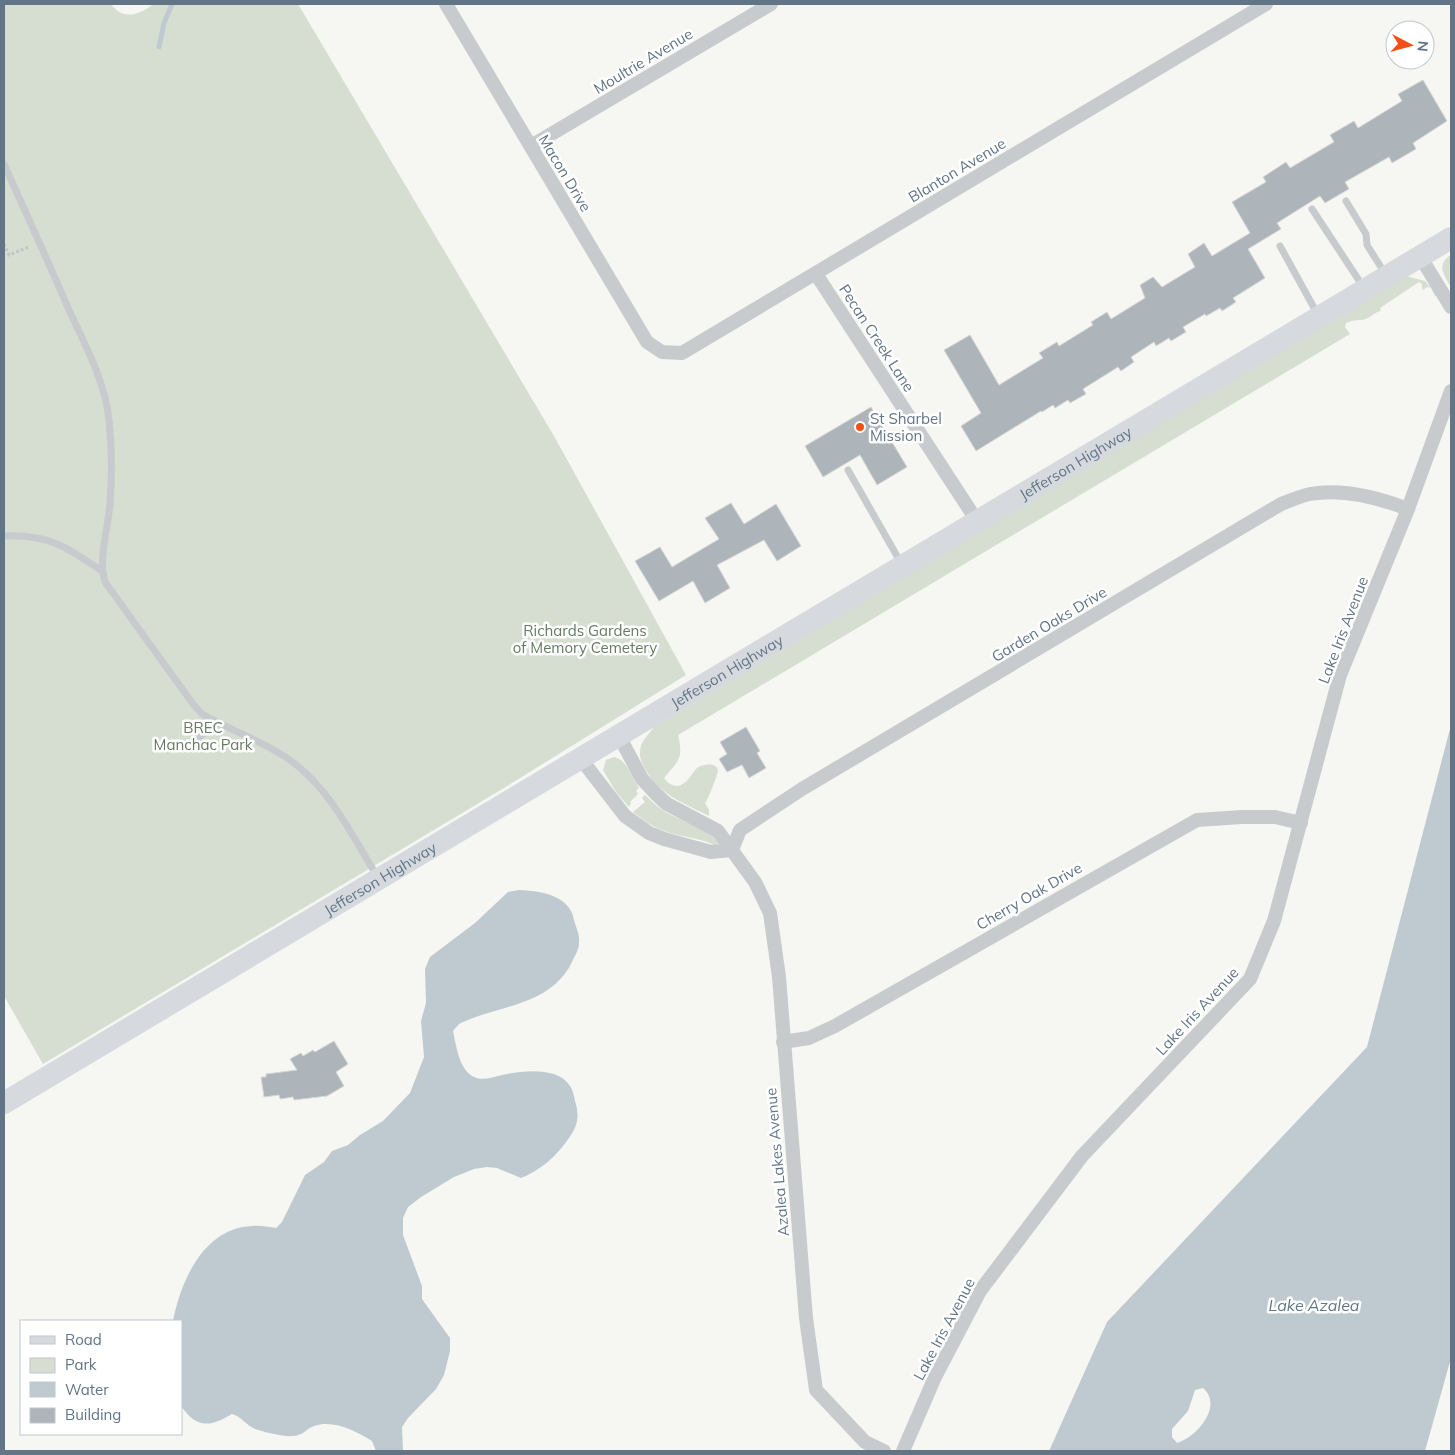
<svg xmlns="http://www.w3.org/2000/svg" width="1455" height="1455" viewBox="0 0 1455 1455" font-family="Mulish,sans-serif">
  <style>
    .green { fill: #d6ded2 }
    .water { fill: #becacf; fill-rule: evenodd }
    .lines { fill: none; stroke-linecap: round; stroke-linejoin: round }
    .stream { stroke: #becacf; stroke-width: 5 }
    .building { fill: #adb5bb; stroke: #d7d7d4 }
    .path { stroke: #c0c2c4; stroke-width: 3; stroke-dasharray: 2.5 2.5; stroke-linecap: butt }
    .service { stroke: #c8cbce; stroke-width: 7 }
    .minor { stroke: #c8cbce; stroke-width: 14 }
    .primary { stroke: #d6dadf; stroke-width: 22 }
    .poi-dot { fill: #f44f14; stroke: #fff; stroke-width: 2 }
    .labels { text-anchor: middle; dominant-baseline: central; stroke-width: 5; stroke-linejoin: round; paint-order: stroke }
    .street-label { font-size: 15px; fill: #627586; stroke: #fff }
    .poi-label { font-size: 15px; fill: #627586; stroke: #fff; text-anchor: start }
    .park-label { font-size: 15px; fill: #667c61; stroke: #fff }
    .water-label { font-size: 16px; font-style: italic; fill: #5d7783; stroke: #fff }
  </style>
  <rect width="100%" height="100%" fill="#f6f6f2"/>
  <g class="green">
    <path d="M4 4H111C123 21 140 15 153 4H298L554 436 686 675 504 788 43 1064 4 996Z"/>
    <path d="M1449 256H1451V287C1445 276 1436 266 1449 256Z"/>
    <path d="M1406 276 1425 281 1437 295 1435 296 1431 288 1428 287 1422 290V284L1419 282 1380 308 1381 311C1375 312 1372 316 1366 319 1360 321 1355 319 1346 323L1345 327 1350 334 678 735C684 759 678 761 664 778 667 782 671 786 677 786 687 785 691 774 697 768 702 764 716 762 718 770 718 774 708 800 705 803L709 810V816C683 803 656 793 643 765 640 759 639 753 641 746 643 739 650 733 654 727Z"/>
    <path d="M614 757C627 760 632 777 639 788L636 791 638 794 630 802 631 803 629 807 616 792 603 770 606 760Z"/>
    <path d="M645 795C652 802 659 808 667 813 679 820 714 831 719 843L716 845H714C698 837 680 837 664 831 652 827 642 819 633 812L645 802 642 798Z"/>
  </g>
  <g class="water">
    <path d="M1451 725V1358L1425 1451H1049L1107 1322 1367 1047ZM1203 1388C1224 1406 1196 1438 1177 1443L1172 1437V1429L1188 1411 1195 1390Z"/>
    <path d="M519 890C540 891 570 895 574 920 576 928 580 934 579 943 579 950 574 957 571 964 548 1007 497 1005 459 1024L453 1031C456 1045 459 1068 472 1076 482 1082 492 1077 502 1075 522 1071 557 1066 570 1086 573 1090 574 1096 575 1101 581 1120 576 1130 563 1146 552 1160 538 1171 521 1178L497 1168 487 1167 474 1169 454 1177 421 1197 408 1207 403 1218V1235L422 1286V1299L450 1338V1351L444 1375 436 1389 408 1418 402 1427 403 1451H376L372 1441C356 1431 333 1419 314 1426 306 1429 302 1436 293 1436 285 1437 263 1432 255 1429 246 1425 242 1417 232 1414 210 1427 197 1429 181 1406V1321H173C181 1280 204 1228 252 1226 260 1225 268 1227 276 1228L282 1222 305 1175 324 1162 332 1151 348 1145 360 1135 383 1121 410 1093 424 1057 421 1021 426 1003 425 969 430 957 475 923 508 892Z"/>
  </g>
  <g class="lines">
    <path class="stream" d="M159 47 164 23 172 4"/>
  </g>
  <g class="building">
    <path d="M1423 80 1447 121 1413 143 1416 149 1392 163 1389 157 1345 182 1349 189 1325 203 1320 196 1277 223 1281 229 1248 249 1265 278 1233 298 1236 302 1222 311 1220 308 1206 316 1205 314 1183 327 1186 332 1171 341 1169 338 1156 346 1154 342 1131 357 1134 362 1121 371 1118 367 1083 389 1086 394 1070 403 1068 400 1055 408 1053 405 1042 412 1041 411 976 451 961 426 981 413 944 350 970 335 999 385 1043 358 1039 353 1057 342 1059 346 1093 325 1091 322 1107 312 1111 319 1145 298 1140 285 1153 277 1162 287 1195 267 1188 254 1204 243 1212 256 1250 233 1232 202 1266 182 1263 177 1286 162 1290 168 1334 142 1330 135 1354 121 1358 128 1402 101 1398 94Z"/>
    <path d="M871 407 907 467 877 485 860 455 823 477 805 446Z"/>
    <path d="M731 503 744 524 776 504 801 546 777 561 764 540 717 565 730 588 705 603 693 581 659 601 635 561 660 547 672 567 719 539 705 518Z"/>
    <path d="M746 727 760 751 757 753 766 768 749 778 742 765 727 772 719 759 727 754 720 742Z"/>
    <path d="M334 1041 348 1064 336 1072 344 1086 327 1096 294 1100 293 1097 280 1099 279 1095 264 1097 261 1077H266V1074L297 1070 290 1059 301 1053 303 1056 313 1050 315 1052Z"/>
  </g>
  <g class="lines">
    <path class="path" d="M4 244 9 255 29 247"/>
    <g class="service">
      <path d="M4 164C26 213 48 261 69 310 85 345 105 381 109 420 112 447 112 477 110 504 108 529 98 559 105 582L193 704 202 714C230 730 263 741 290 760 331 790 351 834 377 876"/>
      <path d="M1346 201 1366 234 1367 245 1386 275"/>
      <path d="M1312 209 1364 288"/>
      <path d="M1280 246 1318 315"/>
      <path d="M848 470 901 563"/>
      <path d="M4 536C48 534 67 547 102 571"/>
      <path d="M185 747 219 723"/>
    </g>
    <g class="minor">
      <path d="M446 4 647 342 662 352 682 353 1266 4"/>
      <path d="M531 146 771 4"/>
      <path d="M1420 256 1451 307"/>
      <path d="M816 274 977 521"/>
      <path d="M619 736 642 779 657 795 667 804 718 831 755 882 770 913 779 977 806 1318 816 1390 865 1442 884 1451"/>
      <path d="M581 759 625 816 649 833 664 839 711 852 732 850"/>
      <path d="M732 850 740 830 802 789 1281 504C1290 501 1300 496 1310 494 1343 488 1377 497 1408 509"/>
      <path d="M783 1042 809 1038 835 1026 1197 820 1242 817H1275L1301 823"/>
      <path d="M903 1451 935 1377 980 1291 1082 1156 1250 979 1274 921 1340 675 1408 509 1451 391"/>
    </g>
    <path class="primary" id="s1" d="M4 1103 1451 238"/>
  </g>
  <circle class="poi-dot" cx="860" cy="427" r="5"/>
  <g class="labels">
    <g class="street-label">
      <text transform="translate(643 61) rotate(-31)">Moultrie Avenue</text>
      <text transform="translate(957 170) rotate(-31)">Blanton Avenue</text>
      <text transform="translate(565 173) rotate(59)">Macon Drive</text>
      <text transform="translate(877 338) rotate(57)">Pecan Creek Lane</text>
      <text stroke="none"><textPath href="#s1" startOffset="1248">Jefferson Highway</textPath></text>
      <text transform="translate(1049 624) rotate(-31)">Garden Oaks Drive</text>
      <text transform="translate(1343 630) rotate(-69)">Lake Iris Avenue</text>
      <text stroke="none"><textPath href="#s1" startOffset="842">Jefferson Highway</textPath></text>
      <text stroke="none"><textPath href="#s1" startOffset="438">Jefferson Highway</textPath></text>
      <text transform="translate(1029 896) rotate(-30)">Cherry Oak Drive</text>
      <text transform="translate(1197 1011) rotate(-47)">Lake Iris Avenue</text>
      <text transform="translate(777 1162) rotate(-95)">Azalea Lakes Avenue</text>
      <text transform="translate(944 1329) rotate(-62)">Lake Iris Avenue</text>
    </g>
    <g class="poi-label">
      <text x="870" y="418">St Sharbel<tspan x="870" dy="17">Mission</tspan></text>
    </g>
    <g class="park-label">
      <text x="585" y="630">Richards Gardens<tspan x="585" dy="17">of Memory Cemetery</tspan></text>
      <text x="203" y="727">BREC<tspan x="203" dy="17">Manchac Park</tspan></text>
    </g>
    <g class="water-label">
      <text x="1314" y="1305">Lake Azalea</text>
    </g>
  </g>
  <rect width="1455" height="1455" fill="none" stroke="#627586" stroke-width="10"/>
  <rect x="20" y="1320" width="162" height="115" fill="#ffffff" stroke="#c0c8cf"/>
  <rect x="30" y="1336" width="25" height="8" fill="#d6dadf" stroke="#c0c8cf"/>
  <text x="65" y="1345" font-size="15" fill="#627586">Road</text>
  <rect x="30" y="1358" width="25" height="15" fill="#d6ded2" stroke="#c0c8cf"/>
  <text x="65" y="1370" font-size="15" fill="#627586">Park</text>
  <rect x="30" y="1382" width="25" height="15" fill="#becacf" stroke="#c0c8cf"/>
  <text x="65" y="1395" font-size="15" fill="#627586">Water</text>
  <rect x="30" y="1408" width="25" height="15" fill="#adb5bb" stroke="#c0c8cf"/>
  <text x="65" y="1420" font-size="15" fill="#627586">Building</text>
  <g transform="translate(1410 45) rotate(96)"><circle r="24" fill="#ffffff" stroke="#c0c8cf"/>
  <path d="M0-4L9 19L0 12L-9 19Z" fill="#f44f14"/>
  <text y="-8" font-size="14" font-weight="bold" text-anchor="middle" fill="#627586">N</text>
  </g>
</svg>
